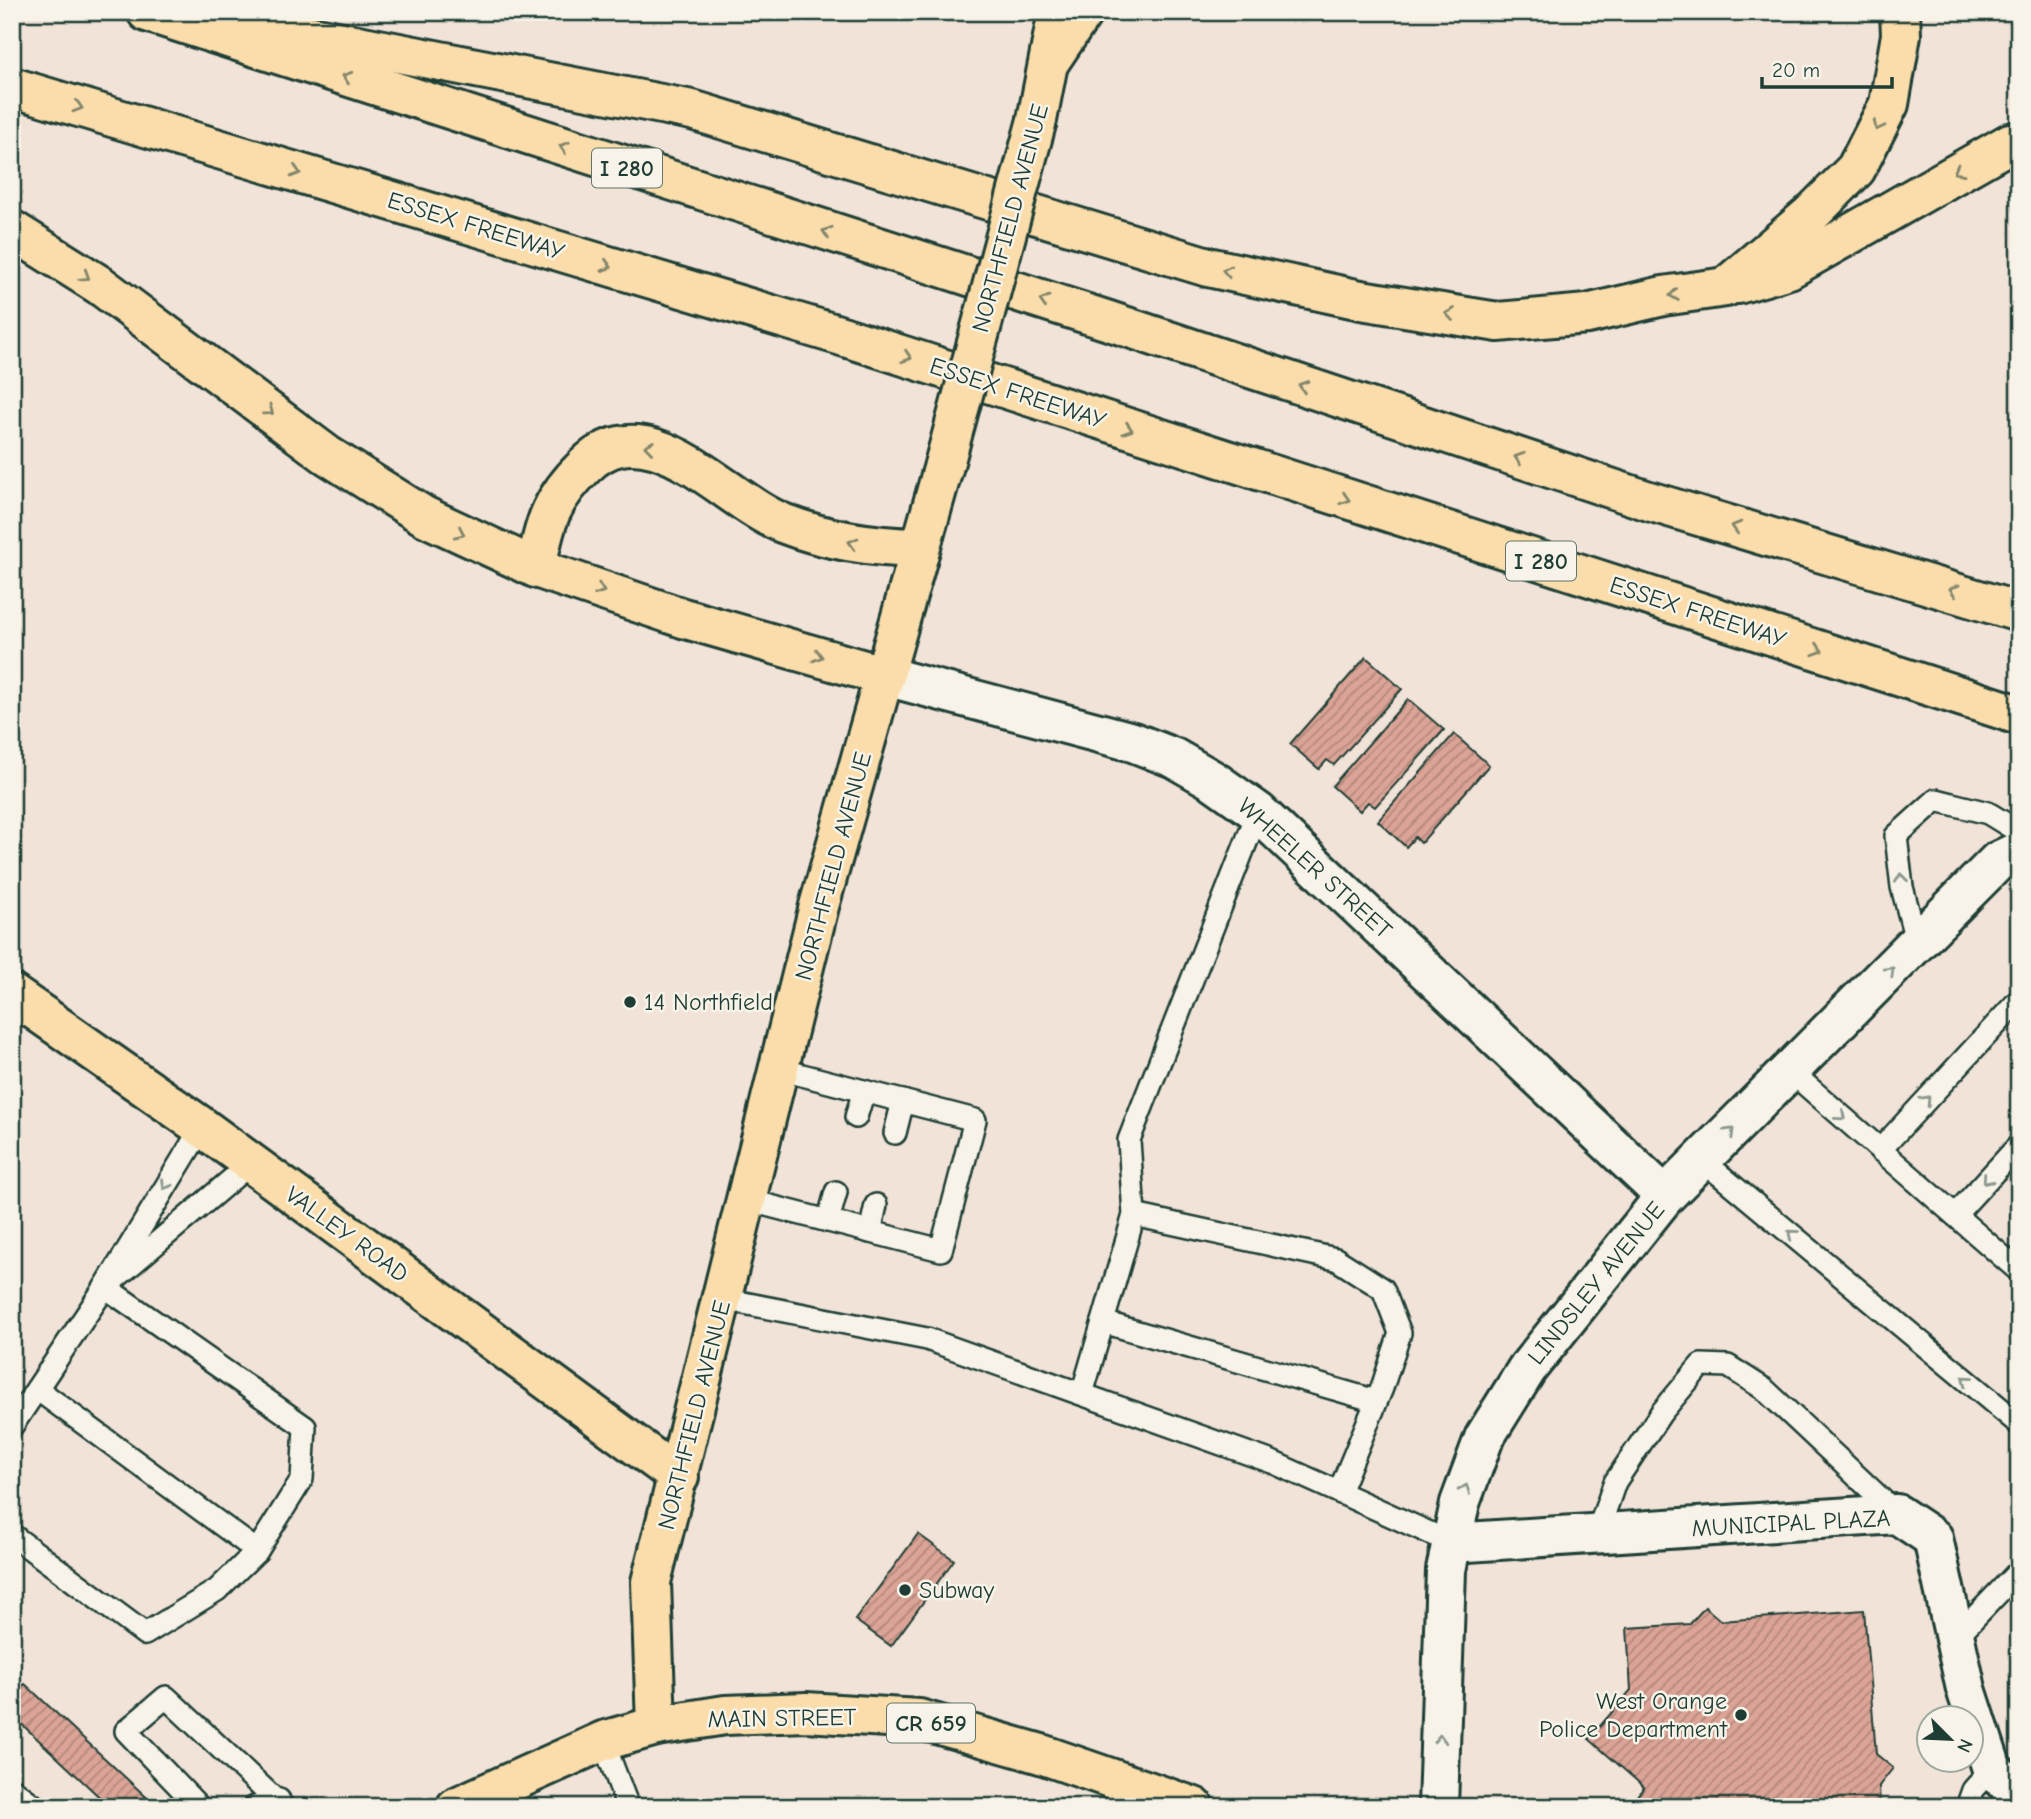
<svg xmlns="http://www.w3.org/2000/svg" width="2031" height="1819" viewBox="0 0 2031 1819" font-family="'Comic Neue',sans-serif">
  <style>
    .building { fill: url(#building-hatch); stroke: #1f3d34; stroke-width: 2 }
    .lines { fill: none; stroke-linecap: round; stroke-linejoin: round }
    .lane-casing { stroke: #1f3d34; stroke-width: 26 }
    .street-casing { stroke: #1f3d34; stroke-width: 44 }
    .primary-casing { stroke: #1f3d34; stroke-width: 44 }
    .highway-casing { stroke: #1f3d34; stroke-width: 44 }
    .lane { stroke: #f7f3e8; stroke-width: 21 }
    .street { stroke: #f7f3e8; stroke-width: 38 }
    .primary { stroke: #fbddab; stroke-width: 38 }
    .highway { stroke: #fbddab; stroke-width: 38 }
    .primary-bridge-casing { stroke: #1f3d34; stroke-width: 44; stroke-linecap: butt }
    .primary-bridge { stroke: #fbddab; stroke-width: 38 }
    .oneway { stroke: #82856a }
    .oneway2 { stroke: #8b988e }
    .poi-dot { fill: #1f3d34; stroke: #f7f3e8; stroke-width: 2.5 }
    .labels { text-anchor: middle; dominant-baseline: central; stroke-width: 5; stroke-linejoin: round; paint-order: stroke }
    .shield { fill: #f7f3e8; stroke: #60746a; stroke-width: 2 }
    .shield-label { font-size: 23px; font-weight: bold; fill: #1f3d34 }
    .street-label { font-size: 24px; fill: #1f3d34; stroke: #f7f3e8 }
    .poi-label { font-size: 24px; fill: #1f3d34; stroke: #f7f3e8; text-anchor: start }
  </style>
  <defs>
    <pattern id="building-hatch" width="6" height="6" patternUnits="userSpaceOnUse" patternTransform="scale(1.75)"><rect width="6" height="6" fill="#dca496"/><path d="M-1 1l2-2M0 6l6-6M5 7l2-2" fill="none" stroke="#b2877b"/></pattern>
  </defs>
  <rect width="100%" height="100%" fill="#f2e3d8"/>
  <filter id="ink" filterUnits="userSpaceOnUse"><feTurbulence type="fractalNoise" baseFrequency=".0143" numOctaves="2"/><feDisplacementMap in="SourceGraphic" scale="14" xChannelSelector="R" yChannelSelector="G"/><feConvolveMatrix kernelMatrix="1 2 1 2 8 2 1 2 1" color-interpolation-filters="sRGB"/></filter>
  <g filter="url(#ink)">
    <g class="building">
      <path d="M1366 657 1402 689 1334 765 1327 760 1319 769 1290 744Z"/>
      <path d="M1408 699 1444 730 1375 807 1368 802 1360 811 1332 786Z"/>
      <path d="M1454 734 1489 765 1421 843 1415 837 1406 847 1378 821Z"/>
      <path d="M918 1534 954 1560 891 1646 855 1620Z"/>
      <path d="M1705 1607 1721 1621 1864 1610 1876 1754 1893 1768 1879 1786 1880 1807H1628L1644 1787 1589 1739 1631 1690 1627 1628 1690 1624Z"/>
      <path d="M25 1684 157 1807H110L12 1715V1692Z"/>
    </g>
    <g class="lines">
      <g class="lane-casing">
        <g id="lane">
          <path d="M1917 944 1902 887 1896 836 1936 800 1988 813 2019 832"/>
          <path d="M1790 1071 2019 1271"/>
          <path d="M856 1117 864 1091"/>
          <path d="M202 1127 105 1287 251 1163"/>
          <path d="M895 1133 903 1101"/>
          <path d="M1880 1150 2019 1000"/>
          <path d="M1702 1160 2019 1424"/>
          <path d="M747 1200 941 1250 975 1120 779 1069"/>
          <path d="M1134 1215 1336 1259 1383 1289 1400 1333 1382 1388 1339 1492"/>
          <path d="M1955 1215 2019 1145"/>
          <path d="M828 1221 836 1192"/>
          <path d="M870 1232 876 1205"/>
          <path d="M723 1299 927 1339 1272 1462 1452 1543"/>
          <path d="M1103 1322 1376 1401"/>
          <path d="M37 1389 257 1551"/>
          <path d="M1082 1394 1134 1215 1129 1140 1258 812"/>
          <path d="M12 1426 105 1287 305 1427 302 1479 257 1551 217 1590 145 1634 12 1535"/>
          <path d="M1597 1534 1615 1482 1661 1413 1701 1365 1728 1366 1764 1389 1897 1514"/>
          <path d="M1955 1638 2019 1571"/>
          <path d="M603 1741 628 1807"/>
          <path d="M12 1789 36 1807"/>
          <path d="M199 1807 126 1731 166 1697 283 1807"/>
          <path d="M255 1807 279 1800"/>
          <path d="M1967 1807 1973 1790 1992 1769"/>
        </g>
      </g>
      <g class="street-casing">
        <g id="street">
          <path d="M885 676 1133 742 1174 758 1214 781 1258 812 1665 1196"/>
          <path d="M1452 1543 1897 1514 1933 1538 1966 1689 1992 1769 2019 1793"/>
          <path d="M1438 1807 1446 1570 1460 1503 1484 1438 1527 1369 1665 1196 1998 861 2019 851"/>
        </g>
      </g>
      <g class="primary-casing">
        <g id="primary">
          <path d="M1037 120 1058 12"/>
          <path d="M885 676 683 618 536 568C545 522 550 500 585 466 649 402 725 502 785 524 829 541 874 547 920 548"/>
          <path d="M12 994 202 1127 679 1477"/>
          <path d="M656 1726 651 1582 819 906 944 465"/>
          <path d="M456 1807 603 1741 656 1726 725 1715 806 1712 919 1719 1041 1754 1194 1807"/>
        </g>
      </g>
      <g class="highway-casing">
        <g id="highway">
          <path d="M147 12 1109 321 1649 501 2019 612"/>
          <path d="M255 25 692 110 1208 267 1361 300 1498 322 1587 314 1663 296 1726 287 1810 215 1856 169 1889 104 1901 35 1900 12"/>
          <path d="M1050 61 1083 12"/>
          <path d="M12 87 842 336 2019 715"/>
          <path d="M12 230 101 286 327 455 424 516 536 568"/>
          <path d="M1738 284 1789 269 2010 143 2019 141"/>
        </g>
      </g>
      <use href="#lane" class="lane"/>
      <use href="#street" class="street"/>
      <use href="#primary" class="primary"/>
      <use href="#highway" class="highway"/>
      <g class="primary-bridge-casing">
        <path id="primary-bridge" d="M944 465 1037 120"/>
      </g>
      <use href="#primary-bridge" class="primary-bridge"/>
    </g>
    <defs><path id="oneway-chevron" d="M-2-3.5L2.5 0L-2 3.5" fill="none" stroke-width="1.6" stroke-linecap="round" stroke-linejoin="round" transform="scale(1.75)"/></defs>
    <g class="oneway">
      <use href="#oneway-chevron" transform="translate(347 77) rotate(-162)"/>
      <use href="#oneway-chevron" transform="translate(78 107) rotate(17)"/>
      <use href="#oneway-chevron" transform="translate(1878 126) rotate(117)"/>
      <use href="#oneway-chevron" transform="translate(564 147) rotate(-162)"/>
      <use href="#oneway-chevron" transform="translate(1958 171) rotate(151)"/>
      <use href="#oneway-chevron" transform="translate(296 172) rotate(17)"/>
      <use href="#oneway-chevron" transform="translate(827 232) rotate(-162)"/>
      <use href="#oneway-chevron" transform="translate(607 266) rotate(17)"/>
      <use href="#oneway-chevron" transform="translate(1227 271) rotate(-168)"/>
      <use href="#oneway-chevron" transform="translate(85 276) rotate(32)"/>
      <use href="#oneway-chevron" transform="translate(1674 295) rotate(172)"/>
      <use href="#oneway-chevron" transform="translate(1044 301) rotate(-163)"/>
      <use href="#oneway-chevron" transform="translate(1450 314) rotate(-171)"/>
      <use href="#oneway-chevron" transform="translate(907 357) rotate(18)"/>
      <use href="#oneway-chevron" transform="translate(1303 386) rotate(-162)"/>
      <use href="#oneway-chevron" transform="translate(269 411) rotate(37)"/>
      <use href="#oneway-chevron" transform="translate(1128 429) rotate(18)"/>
      <use href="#oneway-chevron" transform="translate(649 447) rotate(-172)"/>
      <use href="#oneway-chevron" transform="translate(1519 458) rotate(-162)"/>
      <use href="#oneway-chevron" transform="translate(1345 499) rotate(18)"/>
      <use href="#oneway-chevron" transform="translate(1736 527) rotate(-164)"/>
      <use href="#oneway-chevron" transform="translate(460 533) rotate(25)"/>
      <use href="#oneway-chevron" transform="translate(853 543) rotate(-165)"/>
      <use href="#oneway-chevron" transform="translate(600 590) rotate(19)"/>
      <use href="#oneway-chevron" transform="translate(1954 590) rotate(-163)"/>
      <use href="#oneway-chevron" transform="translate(1818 650) rotate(18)"/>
      <use href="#oneway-chevron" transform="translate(818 656) rotate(16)"/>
    </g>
    <g class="oneway2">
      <use href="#oneway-chevron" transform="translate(1901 878) rotate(-97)"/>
      <use href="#oneway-chevron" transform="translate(1890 971) rotate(-45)"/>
      <use href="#oneway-chevron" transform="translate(1926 1100) rotate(-47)"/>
      <use href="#oneway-chevron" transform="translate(1841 1116) rotate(41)"/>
      <use href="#oneway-chevron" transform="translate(1730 1132) rotate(-45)"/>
      <use href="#oneway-chevron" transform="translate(1987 1180) rotate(132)"/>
      <use href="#oneway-chevron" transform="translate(166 1185) rotate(121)"/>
      <use href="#oneway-chevron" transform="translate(1792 1234) rotate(-140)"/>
      <use href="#oneway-chevron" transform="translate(1966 1380) rotate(-140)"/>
      <use href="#oneway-chevron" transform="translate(1465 1489) rotate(-70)"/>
      <use href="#oneway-chevron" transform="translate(1440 1739) rotate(-88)"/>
    </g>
  </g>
  <g class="poi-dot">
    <circle cx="630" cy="1002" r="7"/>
    <circle cx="905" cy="1590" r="7"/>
    <circle cx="1741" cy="1715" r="7"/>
  </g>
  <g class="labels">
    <g class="shield">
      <rect x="592" y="148.5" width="70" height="39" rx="5"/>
      <rect x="1506" y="541.5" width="70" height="39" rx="5"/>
      <rect x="887" y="1703.5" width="88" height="39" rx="5"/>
    </g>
    <g class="shield-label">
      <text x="627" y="168">I 280</text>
      <text x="1541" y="561">I 280</text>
      <text x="931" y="1723">CR 659</text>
    </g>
    <g class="street-label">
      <text transform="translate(1010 218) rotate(-75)">NORTHFIELD AVENUE</text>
      <text transform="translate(476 226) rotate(17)">ESSEX FREEWAY</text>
      <text transform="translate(1018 393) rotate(18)">ESSEX FREEWAY</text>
      <text transform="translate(1698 612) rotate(18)">ESSEX FREEWAY</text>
      <text transform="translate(833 866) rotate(-75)">NORTHFIELD AVENUE</text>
      <text transform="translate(1315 868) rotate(42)">WHEELER STREET</text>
      <text transform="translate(347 1234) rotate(36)">VALLEY ROAD</text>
      <text transform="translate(1596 1283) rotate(-51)">LINDSLEY AVENUE</text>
      <text transform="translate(694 1415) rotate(-76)">NORTHFIELD AVENUE</text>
      <text transform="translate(1791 1523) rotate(-3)">MUNICIPAL PLAZA</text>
      <text transform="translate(782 1718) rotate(-1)">MAIN STREET</text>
    </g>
    <g class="poi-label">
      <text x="644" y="1002">14 Northfield</text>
      <text x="919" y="1590">Subway</text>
      <text x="1727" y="1701" text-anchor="end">West Orange<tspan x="1727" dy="28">Police Department</tspan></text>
    </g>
  </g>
  <rect width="2031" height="1819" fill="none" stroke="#f7f3e8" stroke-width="42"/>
  <rect x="21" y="21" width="1989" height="1777" fill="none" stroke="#1f3d34" stroke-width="2.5" filter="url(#ink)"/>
  <g transform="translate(1950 1739) rotate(114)"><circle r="33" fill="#f7f3e8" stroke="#a1aaa0" stroke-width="2"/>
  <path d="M0-5L12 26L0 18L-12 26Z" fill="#1f3d34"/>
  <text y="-10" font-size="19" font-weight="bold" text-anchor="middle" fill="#1f3d34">N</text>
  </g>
  <path d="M1762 77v10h130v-10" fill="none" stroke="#1f3d34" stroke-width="3.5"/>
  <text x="1772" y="77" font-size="21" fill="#1f3d34" stroke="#f7f3e8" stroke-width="5" paint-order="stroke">20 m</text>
</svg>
